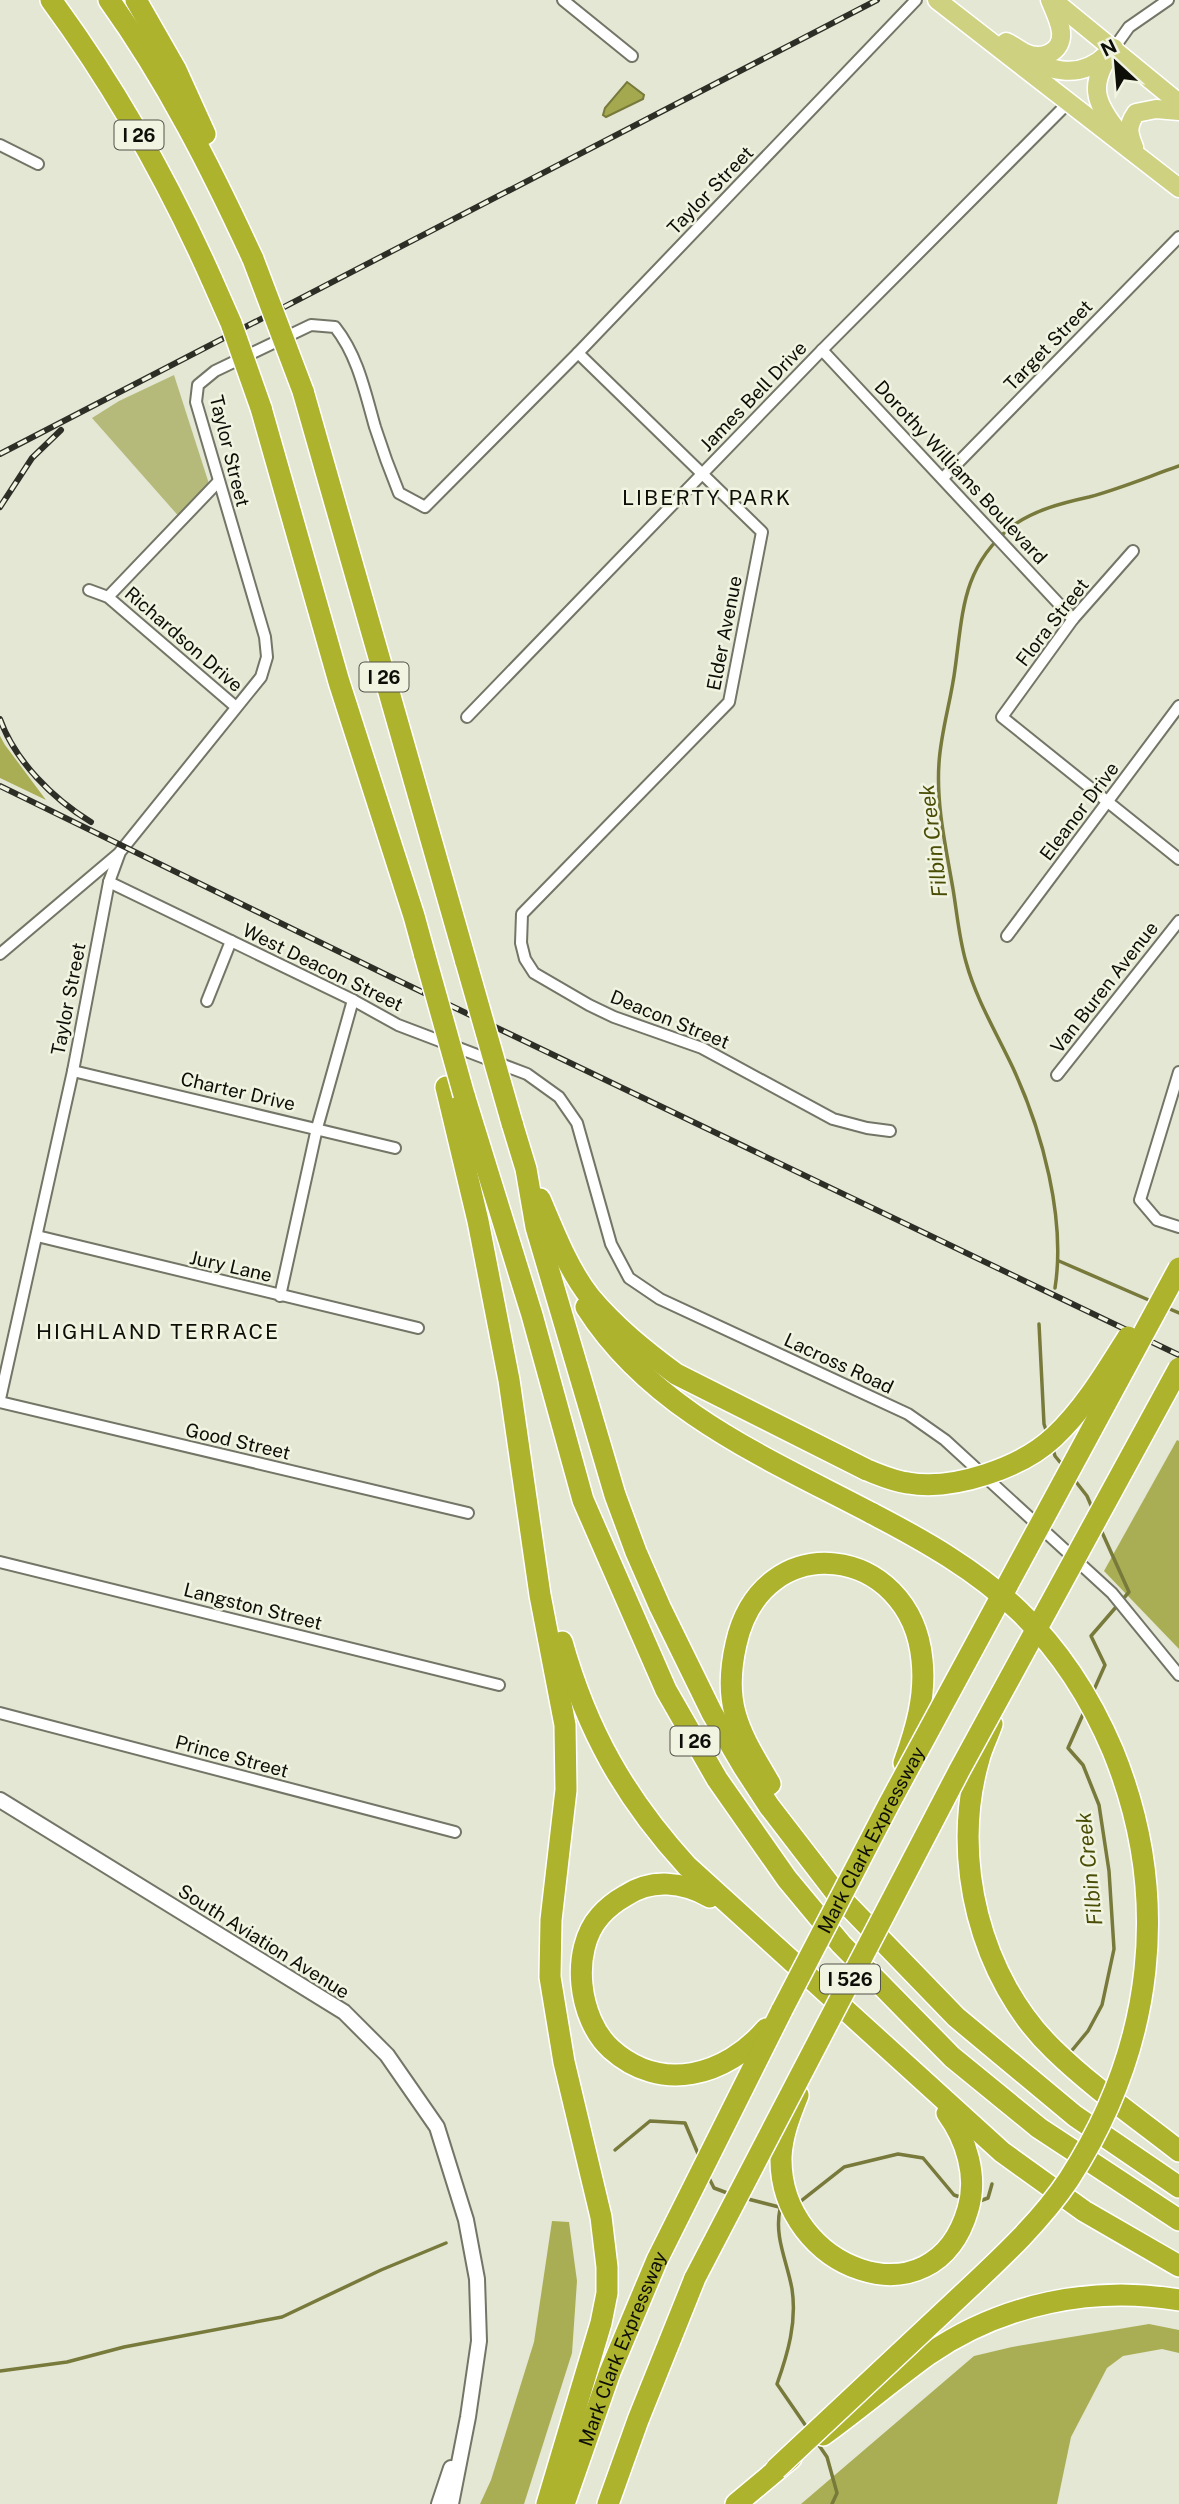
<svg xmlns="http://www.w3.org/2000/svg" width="1179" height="2504" viewBox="0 0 1179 2504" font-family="'Public Sans',sans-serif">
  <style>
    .green { fill: #b5ba7a }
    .forest { fill: #a9ae55 }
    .water { fill: #a4a950; stroke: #777a3a; stroke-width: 2 }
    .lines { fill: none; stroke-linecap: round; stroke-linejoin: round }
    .stream { stroke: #777a3a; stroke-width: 3.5 }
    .minor-casing { stroke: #737566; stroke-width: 14 }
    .tertiary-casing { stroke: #737566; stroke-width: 18 }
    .primary-casing { stroke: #fff; stroke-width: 21 }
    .motorway-casing { stroke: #fff; stroke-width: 24 }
    .minor { stroke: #fff; stroke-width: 10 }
    .tertiary { stroke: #fff; stroke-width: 14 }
    .primary { stroke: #ced180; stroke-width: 18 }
    .motorway { stroke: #adb32c; stroke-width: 21 }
    .rail-casing { stroke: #2d2e26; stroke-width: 6 }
    .rail { stroke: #f2f4e2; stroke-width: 3.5; stroke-dasharray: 10; stroke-linecap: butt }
    .motorway-bridge-casing { stroke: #fff; stroke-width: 24; stroke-linecap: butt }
    .motorway-bridge { stroke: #adb32c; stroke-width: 21 }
    .labels { text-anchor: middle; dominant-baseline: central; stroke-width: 5; stroke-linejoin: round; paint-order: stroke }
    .shield { fill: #f2f4e2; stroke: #525349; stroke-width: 2 }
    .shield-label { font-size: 18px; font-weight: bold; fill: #0d0e08 }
    .street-label { font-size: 19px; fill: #0d0e08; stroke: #f2f4e2 }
    .neighbourhood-label { font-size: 21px; letter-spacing: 2px; fill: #0d0e08; stroke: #f2f4e2 }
    .water-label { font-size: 21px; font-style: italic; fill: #4a4d06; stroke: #f2f4e2 }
  </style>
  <rect width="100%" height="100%" fill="#e5e7d5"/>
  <path class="green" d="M174 375 211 490 182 520 92 418 119 401Z"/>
  <g class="forest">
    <path d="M0 736 5 745 46 800 0 778Z"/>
    <path d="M1177 1440 1179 1441V1649L1104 1571Z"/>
    <path d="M552 2221 569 2222 577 2281 572 2353 524 2504H480L491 2480 534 2342Z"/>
    <path d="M1149 2324 1179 2330V2353L1162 2349 1123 2356 1107 2368 1071 2437 1057 2504H801L974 2356 1012 2347Z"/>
  </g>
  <path class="water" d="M627 82 644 95 643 99 606 117 603 115 605 108Z"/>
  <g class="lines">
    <g class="stream">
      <path d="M1059 1261 1151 1301"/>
      <path d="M1055 1288C1066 1218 1042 1131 1013 1068 996 1032 976 999 966 962 959 938 957 913 953 889 946 848 936 805 939 763 941 731 951 701 955 669 963 612 962 567 1011 527 1034 510 1062 503 1089 497 1119 489 1150 476 1179 466"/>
      <path d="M1165 1307 1179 1313"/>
      <path d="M1039 1324 1044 1424 1047 1433"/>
      <path d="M1052 1446 1055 1456 1064 1467"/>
      <path d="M1073 1478 1087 1496 1093 1510"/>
      <path d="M1093 1692 1105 1665 1091 1636 1129 1592 1101 1530"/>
      <path d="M1069 2054 1088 2031 1102 2005 1114 1949 1109 1871 1099 1805 1083 1765 1068 1748 1084 1712"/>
      <path d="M615 2150 650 2121 685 2123 699 2156"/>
      <path d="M708 2176 714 2188 730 2194"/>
      <path d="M744 2198 783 2208"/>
      <path d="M977 2202 988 2198 992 2184"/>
      <path d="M797 2204 844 2167 898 2154 923 2158 954 2195 963 2198"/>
      <path d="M780 2209C774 2237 787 2261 792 2289 797 2322 788 2353 777 2384L808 2429"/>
      <path d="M0 2371 67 2362 124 2347 282 2317 381 2270 446 2243"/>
      <path d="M816 2441 827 2457 837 2493 832 2504"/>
    </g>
    <g class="minor-casing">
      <g id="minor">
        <path d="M563 0 632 56"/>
        <path d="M1114 48 1129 27 1168 0"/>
        <path d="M0 145 38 164"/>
        <path d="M822 350 1073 619"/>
        <path d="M578 353 762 532 729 702 522 914 521 943 525 959 534 973 589 1005 614 1017 702 1048 833 1119 867 1128 890 1131"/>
        <path d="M943 478 1179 237"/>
        <path d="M1133 551 1073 619 1002 717 1179 859"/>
        <path d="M89 590 108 597 236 707"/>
        <path d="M108 597 218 482"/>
        <path d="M467 717 822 350 1069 102"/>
        <path d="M109 882 353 1000 398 1025 527 1074 559 1097 577 1123 611 1244 629 1278 660 1299 908 1414 945 1440 1112 1593 1179 1675"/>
        <path d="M1007 936 1179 706"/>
        <path d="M0 954 118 854"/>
        <path d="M207 1001 231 941"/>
        <path d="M73 1071 395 1148"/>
        <path d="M1179 1072 1140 1200 1157 1220 1179 1227"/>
        <path d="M1057 1075 1179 921"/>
        <path d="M37 1236 418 1328"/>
        <path d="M280 1296 317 1128 353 1000"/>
        <path d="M0 1399 73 1071 109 882 120 852 261 677 267 657 265 637 196 402 198 385 215 371 311 325 335 327C358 356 365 392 375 427 382 449 390 471 399 493L425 507 578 353 916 0"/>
        <path d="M0 1402 468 1513"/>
        <path d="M0 1562 499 1685"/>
        <path d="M0 1713 455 1832"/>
      </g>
    </g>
    <g class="tertiary-casing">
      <g id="tertiary">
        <path d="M0 1800 344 2012 387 2055 437 2127 466 2220 477 2279 479 2341 468 2417 451 2504"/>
        <path d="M439 2504 451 2468"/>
      </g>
    </g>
    <g class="primary-casing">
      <g id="primary">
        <path d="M937 0 1179 188"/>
        <path d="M1053 0 1179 103"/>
        <path d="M1006 42C1013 45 1019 50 1025 53 1042 61 1063 52 1061 32 1060 21 1054 10 1050 0"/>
        <path d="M1114 48C1088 84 1093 101 1120 134"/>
        <path d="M1023 58C1053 71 1080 80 1106 55"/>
        <path d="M1134 147C1128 133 1127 126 1136 113L1156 109 1179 111"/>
      </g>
    </g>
    <g class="motorway-casing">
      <g id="motorway">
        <path d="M51 0C115 87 168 181 212 280"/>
        <path d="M109 0C167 81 212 170 253 259"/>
        <path d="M136 0 176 70 205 134"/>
        <path d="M303 391 466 962"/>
        <path d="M261 408 339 682 414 916 425 956"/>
        <path d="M446 1087 478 1221 509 1380 540 1595 565 1725 566 1790 551 1920 550 1977 564 2062 601 2217 607 2267V2293L601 2323 547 2504"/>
        <path d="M464 1095 532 1315 583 1500 666 1690 717 1779 787 1879 841 1944 952 2057 1039 2128 1179 2220"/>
        <path d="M512 1123 526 1169 536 1227 615 1495 636 1552 660 1607 712 1713 743 1766 769 1806 836 1893 956 2017 1075 2116 1179 2187"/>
        <path d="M540 1199C554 1232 568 1269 590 1297 615 1327 645 1351 676 1374L867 1470"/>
        <path d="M586 1307C652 1411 769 1459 873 1514"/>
        <path d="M562 1642C587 1731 625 1798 687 1866L1002 2152 1084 2211 1179 2266"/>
        <path d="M992 1724C988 1736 982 1747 979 1759 950 1858 980 1979 1054 2050 1092 2087 1137 2118 1179 2151"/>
        <path d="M770 1784C757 1761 742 1739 735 1713 729 1691 731 1666 736 1644 762 1525 911 1544 922 1660 926 1696 916 1729 904 1763"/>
        <path d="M710 1897C683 1882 652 1878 625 1896 616 1901 607 1908 600 1916 570 1950 578 2019 611 2049 661 2094 726 2076 766 2029"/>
        <path d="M798 2095C790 2115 782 2135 781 2157 779 2269 934 2328 968 2209 978 2176 966 2139 947 2113"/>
        <path d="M823 2435C859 2409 893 2380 929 2354 1002 2304 1093 2285 1179 2300"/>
        <path id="s1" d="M564 2504 610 2372 657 2260 782 2010"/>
        <path d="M608 2504 638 2420 695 2278"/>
        <path d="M736 2504 791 2458"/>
      </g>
    </g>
    <use href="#minor" class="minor"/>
    <use href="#tertiary" class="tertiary"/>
    <use href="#primary" class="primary"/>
    <use href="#motorway" class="motorway"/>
    <g class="rail-casing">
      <g id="rail">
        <path d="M0 454 877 0"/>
        <path d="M0 507 32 458 61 430"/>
        <path d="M0 719C15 761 53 799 91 822"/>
        <path d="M0 786 393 978 1179 1355"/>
      </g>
    </g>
    <use href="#rail" class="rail"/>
    <g class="motorway-bridge-casing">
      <g id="motorway-bridge">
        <path d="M253 259 303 391"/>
        <path d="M212 280 231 323 261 408"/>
        <path d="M425 956 464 1095"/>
        <path d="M466 962 512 1123"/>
        <path d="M867 1470C880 1475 893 1481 908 1483 953 1491 1021 1468 1054 1437 1084 1409 1106 1372 1128 1337"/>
        <path id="s2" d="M782 2010 889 1804 1179 1268"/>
        <path d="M695 2278 959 1771 1179 1368"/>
        <path d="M776 2469C834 2415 892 2361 949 2307 991 2267 1037 2227 1069 2179 1154 2047 1172 1896 1113 1751 1091 1699 1060 1650 1019 1611 976 1570 925 1541 873 1514"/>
      </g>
    </g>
    <use href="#motorway-bridge" class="motorway-bridge"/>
  </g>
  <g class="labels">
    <g class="shield">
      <rect x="114.5" y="120.5" width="49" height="29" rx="5"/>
      <rect x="359.5" y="662.5" width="49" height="29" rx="5"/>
      <rect x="670.5" y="1726.5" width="49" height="29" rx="5"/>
      <rect x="820" y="1964.5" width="60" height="29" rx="5"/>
    </g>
    <g class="shield-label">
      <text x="139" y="135">I 26</text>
      <text x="384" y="677">I 26</text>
      <text x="695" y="1741">I 26</text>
      <text x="850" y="1979">I 526</text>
    </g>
    <g class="street-label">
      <text transform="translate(710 190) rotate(-46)">Taylor Street</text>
      <text transform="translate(1048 345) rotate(-46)">Target Street</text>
      <text transform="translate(753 396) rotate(-46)">James Bell Drive</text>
      <text transform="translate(230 451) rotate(76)">Taylor Street</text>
      <text transform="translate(961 472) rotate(47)">Dorothy Williams Boulevard</text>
      <text transform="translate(1052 622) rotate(-52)">Flora Street</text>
      <text transform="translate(724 633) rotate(-79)">Elder Avenue</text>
      <text transform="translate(184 639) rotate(41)">Richardson Drive</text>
      <text transform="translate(1079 811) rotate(-53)">Eleanor Drive</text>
      <text transform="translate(323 967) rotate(26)">West Deacon Street</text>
      <text transform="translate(1104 987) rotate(-52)">Van Buren Avenue</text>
      <text transform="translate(68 999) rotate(-79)">Taylor Street</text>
      <text transform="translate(670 1019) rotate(22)">Deacon Street</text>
      <text transform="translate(238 1091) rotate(13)">Charter Drive</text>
      <text transform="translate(231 1266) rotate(13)">Jury Lane</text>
      <text transform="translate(839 1363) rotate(25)">Lacross Road</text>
      <text transform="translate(238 1441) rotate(13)">Good Street</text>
      <text transform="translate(253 1606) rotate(14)">Langston Street</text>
      <text transform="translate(232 1756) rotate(15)">Prince Street</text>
      <text stroke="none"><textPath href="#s2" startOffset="192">Mark Clark Expressway</textPath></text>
      <text transform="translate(264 1941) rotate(32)">South Aviation Avenue</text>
      <text stroke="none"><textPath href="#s1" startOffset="166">Mark Clark Expressway</textPath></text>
    </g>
    <g class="neighbourhood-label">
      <text x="707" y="497">LIBERTY PARK</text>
      <text x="158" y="1331">HIGHLAND TERRACE</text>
    </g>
    <g class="water-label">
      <text transform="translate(933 841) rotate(-97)">Filbin Creek</text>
      <text transform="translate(1089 1869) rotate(-96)">Filbin Creek</text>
    </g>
  </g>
  <g transform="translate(1116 63) rotate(334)" stroke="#f2f4e2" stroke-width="5" paint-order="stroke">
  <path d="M0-5L12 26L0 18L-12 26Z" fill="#0d0e08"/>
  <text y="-10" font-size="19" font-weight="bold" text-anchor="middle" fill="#0d0e08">N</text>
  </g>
</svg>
